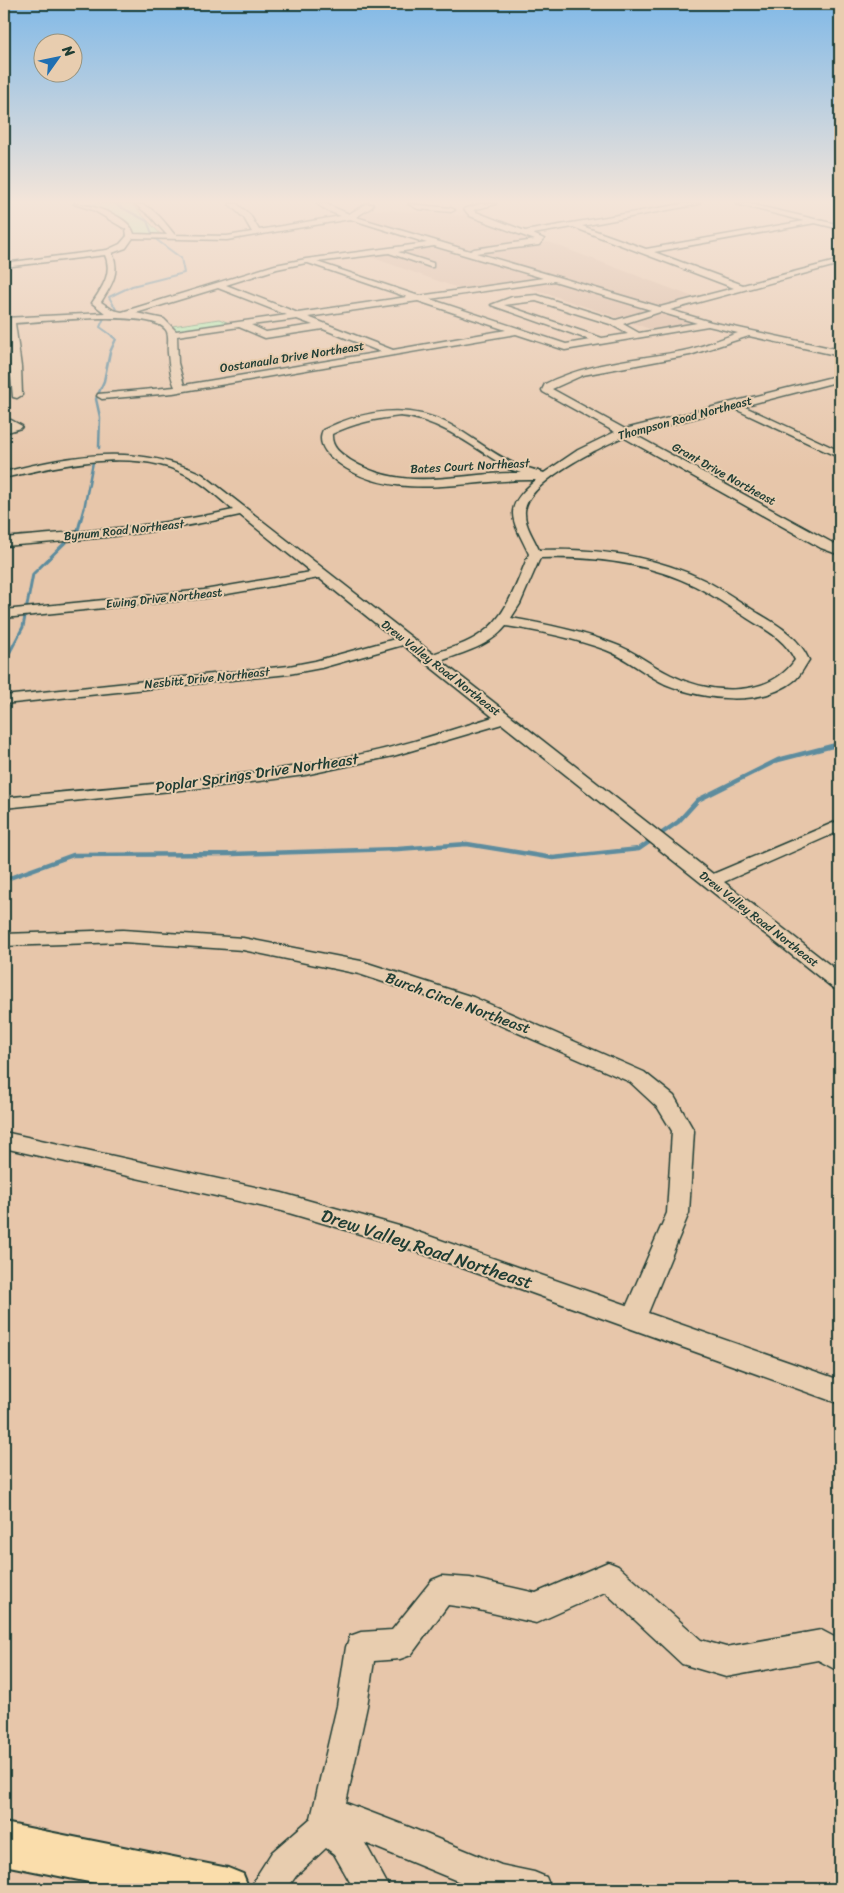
<svg xmlns="http://www.w3.org/2000/svg" width="844" height="1893" viewBox="0 0 844 1893" font-family="Sriracha,sans-serif">
  <style>
    .built { fill: #d7b59c }
    .green { fill: #aeebb2; stroke: #669473 }
    .lines { fill: none; stroke-linecap: round; stroke-linejoin: round }
    .stream-far3 { stroke: #5d8c9e; stroke-width: 2 }
    .stream-far2 { stroke: #5d8c9e; stroke-width: 2.5 }
    .stream-far1 { stroke: #5d8c9e; stroke-width: 3 }
    .stream { stroke: #5d8c9e; stroke-width: 4.5 }
    .minor-casing { stroke: #1f3d34; stroke-width: 3 }
    .major-casing { stroke: #1f3d34; stroke-width: 4 }
    .minor { fill: #e8cdaf; fill-rule: evenodd }
    .major { fill: #faddab; fill-rule: evenodd }
    .labels { text-anchor: middle; dominant-baseline: central; stroke-width: 4; stroke-linejoin: round; paint-order: stroke }
    .far-street-label { font-size: 12px; fill: #1f3d34; stroke: #e8cdaf }
    .street-label { font-size: 15px; fill: #1f3d34; stroke: #e8cdaf }
    .near-street-label { font-size: 18px; fill: #1f3d34; stroke: #e8cdaf }
  </style>
  <rect width="100%" height="100%" fill="#e7c6aa"/>
  <filter id="ink" filterUnits="userSpaceOnUse"><feTurbulence type="fractalNoise" baseFrequency=".02" numOctaves="2"/><feDisplacementMap in="SourceGraphic" scale="10" xChannelSelector="R" yChannelSelector="G"/><feConvolveMatrix kernelMatrix="1 2 1 2 8 2 1 2 1" color-interpolation-filters="sRGB"/></filter>
  <g filter="url(#ink)">
    <path class="built" d="M369 209 462 215 469 211 534 237 535 244 548 242 701 300 659 310 709 324 656 331 525 286 472 293 362 254 433 245 376 226 357 217Z"/>
    <g class="green">
      <path d="M71 204H132L165 239 125 237 127 228 88 206Z"/>
      <path d="M219 319 232 324 176 333 172 326Z"/>
    </g>
    <g class="lines">
      <g class="stream-far3">
        <path d="M115 204 147 221 153 236"/>
        <path d="M117 311 109 297 132 286 184 273 181 258 154 238"/>
        <path d="M104 318 100 327 114 337"/>
      </g>
      <g class="stream-far2">
        <path d="M99 448 100 417 96 399 104 381 110 352 116 339 112 336"/>
        <path d="M84 509 93 462"/>
      </g>
      <path class="stream-far1" d="M4 663 23 627 33 574 78 530 84 508"/>
      <path class="stream" d="M4 880 73 855 233 854 398 849 467 844 553 858 639 849 678 822 698 800 778 760 840 744"/>
      <g class="minor-casing">
        <g id="minor">
          <path d="M74 204C90 204 130 216 134 234L167 235 151 217 135 204C153 204 164 222 175 235L227 236 252 232 244 218 229 204H237L250 215 259 230 341 216 328 211 317 204H326L349 214 366 204H373L372 207 356 217 470 251 474 249 535 240 470 216 464 209 480 204H496L473 210 476 212 525 231 682 204H700L582 226 646 249 804 221 736 204H750L840 225V229L815 223 654 252 743 285 840 260V264L670 310 711 322 840 350V356L749 336 690 355 583 375 552 389 625 429 840 375V381L743 406 840 451V458L733 408 633 434 840 547V555L821 548 623 437C599 448 527 482 525 511 524 525 534 538 539 550 596 548 653 555 704 580 722 589 739 601 756 612 778 625 798 636 809 660 805 666 801 674 796 679 762 708 703 700 665 684 644 674 627 658 606 650 573 638 540 631 506 626 490 646 464 652 441 661L713 874 840 820V831L724 882 840 973V990L833 988 502 724 393 756 305 775 220 786 4 808V798C118 786 234 780 347 757 397 748 445 732 493 717L403 645 321 668 289 674 4 704V696L289 666 315 661 395 639 319 578 204 598 4 618V610L204 590 311 572 240 515C163 533 83 540 4 546V538C81 531 158 527 233 510 221 500 208 487 194 479 141 445 61 465 4 478V472C74 455 134 443 202 474L433 654C449 648 468 644 482 633 508 615 517 581 529 554 512 518 501 509 536 480 469 478 387 507 331 457 323 450 318 440 323 430 362 410 409 403 449 424 472 436 494 456 518 465 527 468 536 470 544 473L578 450 615 432 543 392 542 390 545 384C589 362 636 360 683 351 702 347 720 339 738 333L708 326 565 350 516 334 173 393 102 399 97 396 98 394 175 387C170 376 169 364 168 353 167 345 170 336 166 330 152 309 41 322 15 323L21 367 22 395 17 398 13 397 6 324H4V318L105 313 92 303C102 288 113 273 105 255L4 267V263L107 250 120 244 127 236 126 229 122 227 93 210ZM350 219 427 243 306 259 275 265 122 312 113 310 101 302C111 286 121 272 112 253L126 248 133 238 227 240ZM573 227 734 288 660 307 476 253 539 245 544 239 533 234ZM434 246 543 278 419 296 317 262 389 253 430 267H433V263L398 252ZM306 263H308L407 297 298 313 226 285 277 269ZM554 281 651 310 616 320 537 295 512 297 491 305 590 340 566 344 430 299ZM218 288 287 315 176 331 164 319 136 313ZM418 301 506 330 393 350 308 317ZM536 301 610 324 628 334 602 338 504 305ZM660 312 697 323 639 333 623 324ZM297 319 313 325 266 332 251 325ZM239 327 265 338 323 329 381 352 184 385 178 363 177 336ZM400 416C440 419 476 449 509 469L521 473C460 471 407 495 350 460 340 453 331 447 332 434 354 423 376 419 400 416ZM540 558C593 556 647 562 695 586 713 595 730 607 747 618 766 630 785 639 795 660 768 699 709 694 671 675 651 666 635 651 614 644 581 631 546 624 511 618L520 604Z"/>
          <path d="M408 204 451 208 455 210 451 212 418 209Z"/>
          <path d="M11 420 22 426 21 428 4 433V421Z"/>
          <path d="M123 930 243 938 361 961 473 997 644 1072 674 1096 694 1131 689 1213 648 1313 840 1380V1404L404 1247 282 1211 4 1148V1132L282 1193 406 1228 627 1305 667 1213 672 1131 658 1108 630 1082 459 1007 359 974 243 950 123 942 4 946V934Z"/>
          <path d="M608 1562 618 1566 701 1640 726 1647 821 1630 840 1640V1672L818 1660 726 1677 682 1664 605 1592 536 1623 470 1608 448 1605 411 1655 400 1659 374 1661 367 1706 346 1803 409 1827 501 1865 534 1872 546 1877 551 1889H477L365 1843 390 1889H354L334 1854 326 1848 296 1876 287 1889H251L256 1877 272 1852 311 1818 337 1706 346 1647 350 1636 361 1632 392 1630 432 1580 442 1576 470 1578 536 1593Z"/>
        </g>
      </g>
      <g class="major-casing">
        <path id="major" d="M4 1823 228 1868 243 1874 249 1889H124L4 1865Z"/>
      </g>
      <use href="#minor" class="minor"/>
      <use href="#major" class="major"/>
    </g>
  </g>
  <linearGradient id="sky" x2="0" y2="1"><stop stop-color="#81b9e7"/><stop offset="0.43" stop-color="#f4e5d9"/><stop offset="1" stop-color="#f4e5d9" stop-opacity="0"/></linearGradient>
  <rect width="844" height="469" fill="url(#sky)"/>
  <g class="labels">
    <g class="far-street-label">
      <text transform="translate(292 357) rotate(-9)">Oostanaula Drive Northeast</text>
      <text transform="translate(685 418) rotate(-15)">Thompson Road Northeast</text>
      <text transform="translate(470 466) rotate(-3)">Bates Court Northeast</text>
      <text transform="translate(724 474) rotate(29)">Grant Drive Northeast</text>
      <text transform="translate(124 530) rotate(-6)">Bynum Road Northeast</text>
      <text transform="translate(164 598) rotate(-6)">Ewing Drive Northeast</text>
      <text transform="translate(441 668) rotate(38)">Drew Valley Road Northeast</text>
      <text transform="translate(207 678) rotate(-6)">Nesbitt Drive Northeast</text>
      <text transform="translate(759 919) rotate(38)">Drew Valley Road Northeast</text>
    </g>
    <g class="street-label">
      <text transform="translate(257 773) rotate(-8)">Poplar Springs Drive Northeast</text>
      <text transform="translate(458 1003) rotate(20)">Burch Circle Northeast</text>
    </g>
    <g class="near-street-label">
      <text transform="translate(427 1249) rotate(18)">Drew Valley Road Northeast</text>
    </g>
  </g>
  <rect width="844" height="1893" fill="none" stroke="#e8cdaf" stroke-width="20"/>
  <rect x="10" y="10" width="824" height="1873" fill="none" stroke="#1f3d34" stroke-width="2" filter="url(#ink)"/>
  <g transform="translate(58 58) rotate(57)"><circle r="24" fill="#e8cdaf" stroke="#98937e"/>
  <path d="M0-4L9 19L0 12L-9 19Z" fill="#1f6fb2"/>
  <text y="-8" font-size="14" font-weight="bold" text-anchor="middle" fill="#1f3d34">N</text>
  </g>
</svg>
